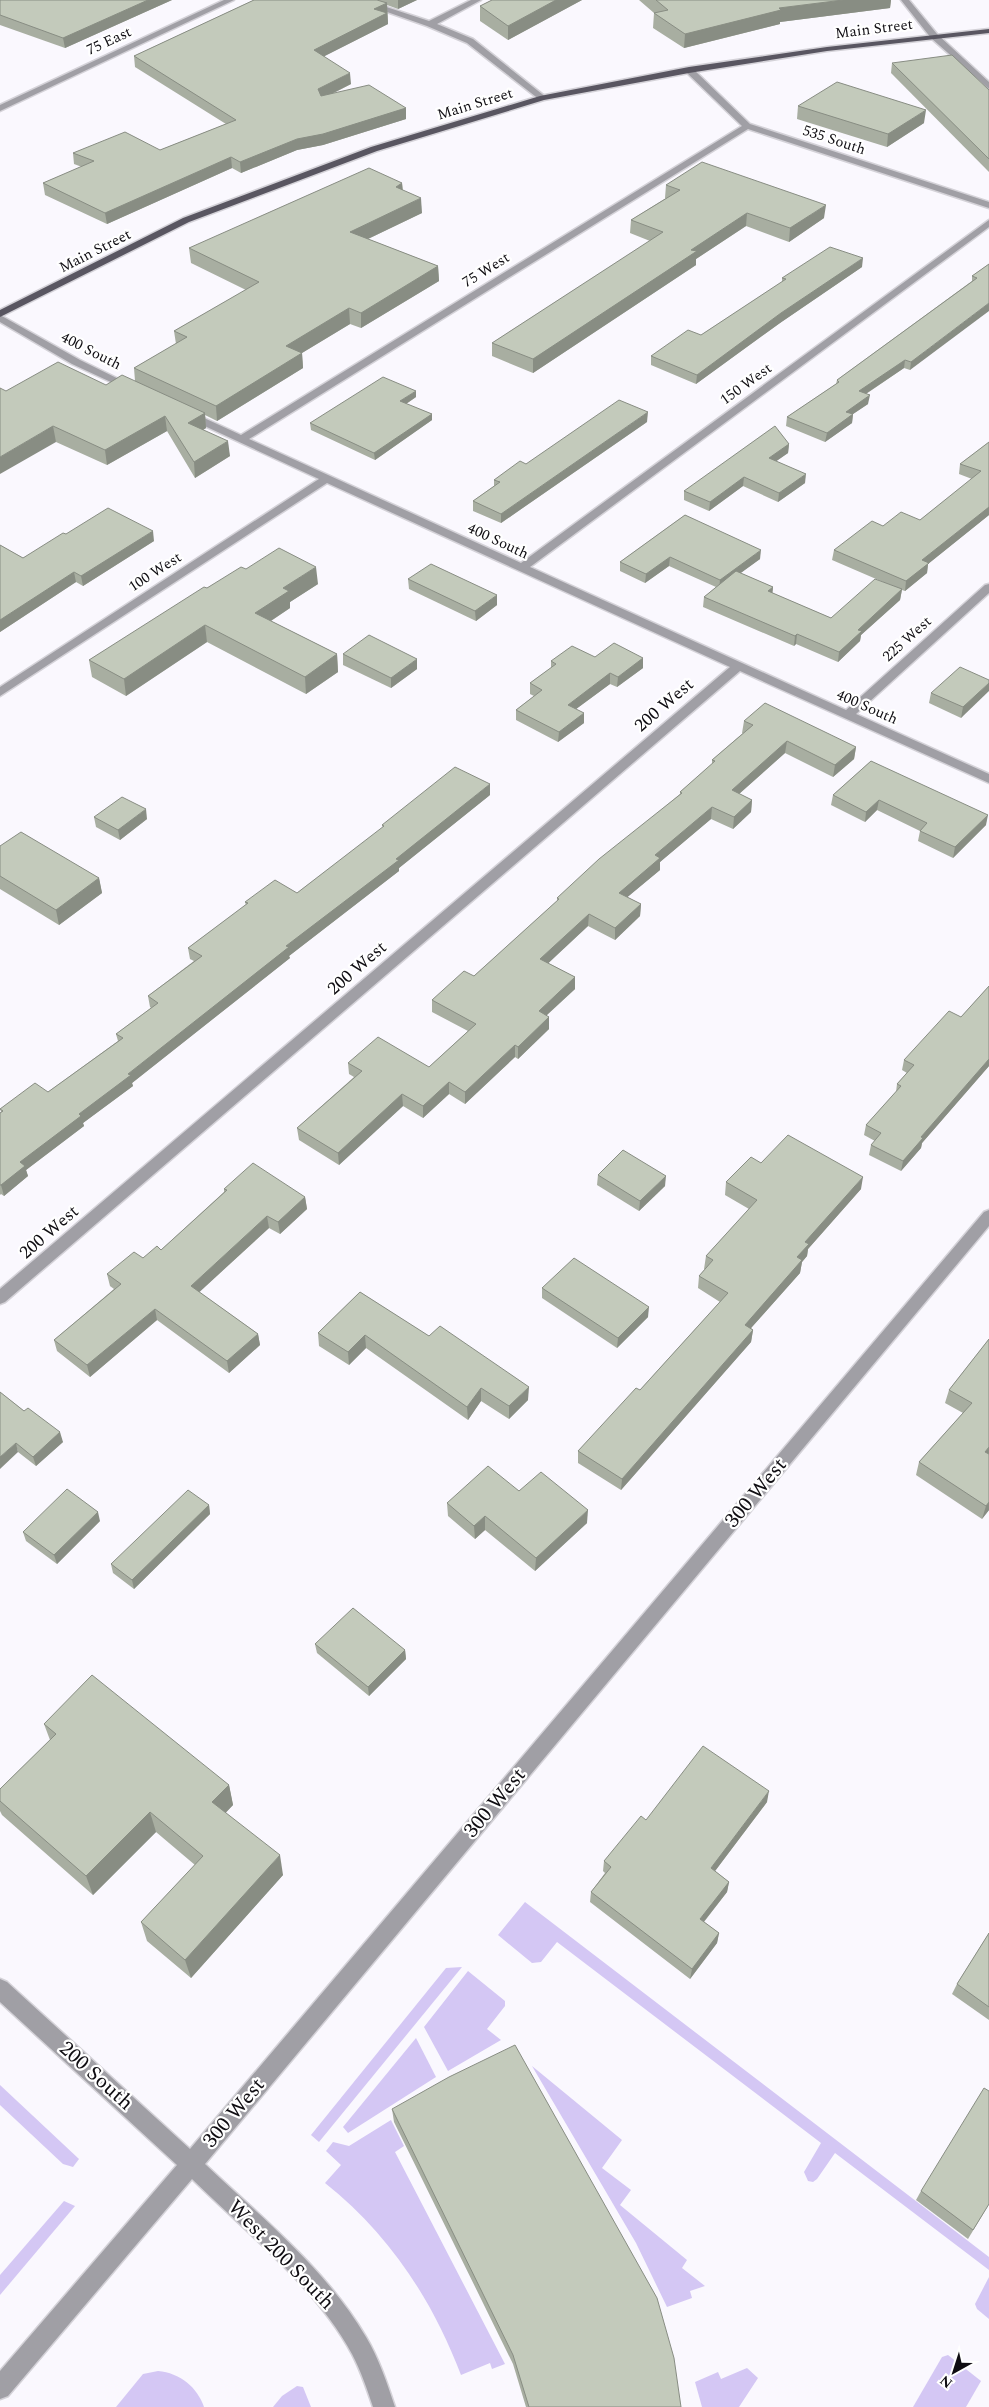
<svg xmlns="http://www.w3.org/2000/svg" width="989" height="2407" viewBox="0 0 989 2407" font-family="Spectral,serif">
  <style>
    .green { fill: #d4c7f4 }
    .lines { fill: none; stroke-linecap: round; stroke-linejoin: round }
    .minor-casing { stroke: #d4d2d8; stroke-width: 3 }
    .major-casing { stroke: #d4d2d8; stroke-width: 3 }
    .minor { fill: #a09fa5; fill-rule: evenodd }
    .major { fill: #595661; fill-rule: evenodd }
    .wall { fill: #a8aea1 }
    .shaded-wall { fill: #888d83 }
    .building { fill: #c3cabb; stroke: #888d83 }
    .labels { text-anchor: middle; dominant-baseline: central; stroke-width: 4.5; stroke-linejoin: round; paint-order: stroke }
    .far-street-label { font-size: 15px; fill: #0f0d12; stroke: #fff }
    .street-label { font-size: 18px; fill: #0f0d12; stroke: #fff }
    .near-street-label { font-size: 21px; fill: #0f0d12; stroke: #fff }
  </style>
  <rect width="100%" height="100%" fill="#faf8fe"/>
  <g class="green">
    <path d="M525 1902 989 2257V2270L835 2153 817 2179 813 2182 808 2181 804 2172 821 2143 557 1942 541 1962 532 1963 498 1935Z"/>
    <path d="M462 1967 319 2142 311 2135 446 1968Z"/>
    <path d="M468 1971 505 2001V2006L487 2029 501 2040 448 2071 424 2027Z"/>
    <path d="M416 2038 436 2077 348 2133 343 2127Z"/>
    <path d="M532 2066 622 2140 602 2168 631 2190 620 2205 687 2260 682 2268 705 2286 690 2291 692 2298 667 2307 636 2243Z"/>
    <path d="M0 2085 79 2159 73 2167 63 2164 0 2105Z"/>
    <path d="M391 2120 404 2146 395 2152 505 2364 492 2369 490 2363 461 2375C432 2299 389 2234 325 2183L341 2165 326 2151 333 2142 349 2146Z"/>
    <path d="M64 2201 75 2206 0 2295V2275Z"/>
    <path d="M989 2277V2319L977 2309 975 2304Z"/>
    <path d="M948 2355 981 2381 966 2407H913L942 2357Z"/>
    <path d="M747 2368 758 2378 739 2407H702L695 2382 718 2372 721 2379Z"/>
    <path d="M158 2371C180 2373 197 2387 204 2407H116L143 2374Z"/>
    <path d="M297 2386 303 2387 311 2407H273L282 2396Z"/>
  </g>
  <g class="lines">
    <g class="minor-casing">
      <g id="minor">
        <path d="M224 0H234L0 111V105Z"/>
        <path d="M353 0H365L429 21 471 0H481L437 24 473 39 547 98 540 100 467 43 427 26Z"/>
        <path d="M901 0H909L937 34 989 82V89L931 38Z"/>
        <path d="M686 68H692L750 124 989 202V208L748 129 249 439 521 563 989 220V227L530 567 846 710 985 585 989 584V593L856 714 989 774V783L740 671 5 1302 0 1304V1289L730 667 327 483 0 696V687L319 479 183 416V412H191L241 435 742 126 686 72Z"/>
        <path d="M0 315 80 360 137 388 136 390H128L72 364 0 322Z"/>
        <path d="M989 1210V1226L205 2164C261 2217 326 2269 366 2337 379 2359 387 2383 395 2407H373C367 2389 361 2371 352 2354 316 2287 246 2232 192 2179L8 2396 0 2399V2371L177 2165 0 2002V1979L7 1982 190 2149 984 1212Z"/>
      </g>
    </g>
    <g class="major-casing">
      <path id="major" d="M989 29V33L827 51 689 73 544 100 377 151 189 222 0 317V310L183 218 371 147 540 96 689 67 827 47Z"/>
    </g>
    <use href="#minor" class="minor"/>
    <use href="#major" class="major"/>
  </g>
  <g class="wall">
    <path d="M0 0H172L65 48 0 25Z"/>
    <path d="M254 0H417L398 9 387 5 388 24 324 56 351 84 332 94 406 108V119L323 145 297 150 241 173 232 168 107 224 45 195 43 183 82 167 74 164 73 153 160 150 226 124 135 67 134 56Z"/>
    <path d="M492 0H582L508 40 480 21V6Z"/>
    <path d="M639 0H891L890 8 780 22V24L684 48 653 28 654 13Z"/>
    <path d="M892 63 989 90V172L891 73Z"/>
    <path d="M798 106 924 123 887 147 797 119Z"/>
    <path d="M402 183 403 190 422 213 368 239 438 266 439 281 361 328 350 324 302 353 303 368 217 421 205 415 206 428 203 430 230 456 195 478 167 431 107 465 56 442 6 391 106 385 135 381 134 368 176 344 174 331 246 290 191 263 189 248Z"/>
    <path d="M666 185 824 218 789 242 746 226 696 259V265L533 373 492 356V343L650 241 630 233 631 220 666 198H665Z"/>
    <path d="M989 264 910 370 904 368 866 394 868 404 853 414 852 423 825 442 786 426 787 417 836 384 837 380 972 281V276Z"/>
    <path d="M862 267 780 323 696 384 651 365V356L701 335 782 282V278Z"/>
    <path d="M416 397 406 404 432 414V420L375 460 311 430 310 423Z"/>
    <path d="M647 422 501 523 473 511V501L494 486V480L526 464Z"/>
    <path d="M989 442V515L928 564 927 573 905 591 902 590 900 600 861 635 860 641 838 662 796 644 794 646 703 607 704 597 716 587 669 566 645 583 620 571V562L685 515 760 559 740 573 773 587 772 593 831 618 897 588 832 560 834 550 883 526 920 520 972 479 959 474 960 464Z"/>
    <path d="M789 444 788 453 776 461 805 483 778 502 743 486 709 511 684 500V491Z"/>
    <path d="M66 534 154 541 83 586 76 582 0 632V545L23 558Z"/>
    <path d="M246 569 318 584 290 602V608L271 621 337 654 338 672 306 694 207 642 126 696 92 677 89 660 207 588Z"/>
    <path d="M408 579 497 605 476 621 409 589Z"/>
    <path d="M343 654 417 669 391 688 343 665Z"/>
    <path d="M595 657 643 658V668L617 687 610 684 576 709 584 723 558 742 516 720V710L534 696 530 694V683L551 668V661Z"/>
    <path d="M989 680 961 718 929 703 931 693Z"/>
    <path d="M744 721 856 747 854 759 833 777 785 753 739 794 752 800 751 812 733 829 711 819 660 862V870L627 897 641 904 640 916 615 940 588 926 548 963 575 977V989L546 1016 549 1017V1029L518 1059 515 1057 465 1104 449 1094 423 1118 403 1106 339 1165 299 1140 297 1128 354 1077 349 1074 348 1063 429 1067 468 1031 432 1012V1000L474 976 557 901V898L680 794V792L712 764V760L743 733H742Z"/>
    <path d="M871 761 986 825 953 858 918 841 920 831 877 810 865 822 831 805 833 795Z"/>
    <path d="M490 795 399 868V871L289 956 290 958 132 1083 133 1086 83 1123 84 1126 26 1170 28 1176 4 1196 1 1194 0 1195V1113L1 1112 0 1109 48 1092 118 1041 116 1034 151 1008 150 1007 148 996 194 961 190 959 188 948 246 905 245 902 297 893 383 828 382 825Z"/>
    <path d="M94 817 147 819 120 840 96 827Z"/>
    <path d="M0 846 99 878 102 893 59 925 0 889Z"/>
    <path d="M989 986V1066L922 1143 921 1148 901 1171 869 1155 871 1145 875 1141 864 1135 866 1125 896 1092 897 1084 907 1073 902 1070 904 1060 961 1017Z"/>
    <path d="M761 1163 861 1189 808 1249 807 1256 802 1262 800 1273 751 1328 753 1330 751 1342 621 1490 578 1463V1451L640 1390 720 1302 698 1288 699 1276 705 1269H704L706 1256 749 1209 725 1195 726 1182Z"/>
    <path d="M598 1175 665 1186 639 1211 597 1185Z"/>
    <path d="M224 1189 305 1197 307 1209 280 1234 269 1228 199 1292 258 1334 260 1345 229 1373 157 1320 90 1377 57 1351 54 1340 114 1289 110 1286 107 1274 161 1250 224 1192Z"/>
    <path d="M542 1288 648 1317 617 1348 542 1298Z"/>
    <path d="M360 1292 528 1400 509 1419 481 1401 468 1420 366 1348 349 1365 319 1346 318 1333Z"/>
    <path d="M989 1339V1510L982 1519 916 1475 919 1462 963 1413 945 1403 949 1390Z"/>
    <path d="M0 1392 63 1442 36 1466 18 1452Z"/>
    <path d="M519 1491 587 1523 535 1571 485 1530 475 1539 448 1516 447 1503Z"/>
    <path d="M209 1505 210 1514 134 1589 113 1573 111 1564Z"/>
    <path d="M100 1521 57 1564 26 1541 23 1532Z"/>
    <path d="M315 1644 405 1650 406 1659 369 1696 317 1653Z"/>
    <path d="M44 1724 229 1785 233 1805 225 1813 283 1875 191 1978 147 1941 141 1922 195 1865 156 1832 93 1895 2 1815 0 1811V1789L50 1740Z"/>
    <path d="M767 1802 715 1871 729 1882 727 1892 704 1922 719 1933 717 1943 690 1979 590 1902 591 1892 605 1873 603 1871 604 1861 646 1820Z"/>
    <path d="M989 1933V2020L952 1994 957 1984Z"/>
    <path d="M392 2109 681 2407H526L513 2364 394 2122Z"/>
    <path d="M921 2191 989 2204 968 2239 916 2200Z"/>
  </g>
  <g class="shaded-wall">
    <path d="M148 0H172L65 48 63 38Z"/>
    <path d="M398 0H417L398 9Z"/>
    <path d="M556 0H582L508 40V26Z"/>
    <path d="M843 0H891L890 8 780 22V24L684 48 685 34 779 8Z"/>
    <path d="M387 3 388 24 315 61 314 50 374 9Z"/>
    <path d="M350 73 351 84 319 100 318 89Z"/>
    <path d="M406 108V119L323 145 297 150 241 173 240 162 297 139Z"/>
    <path d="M926 110 924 123 887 147 888 134Z"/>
    <path d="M231 157 232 168 107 224 105 213Z"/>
    <path d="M402 183 403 198 396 187Z"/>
    <path d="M421 198 422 213 351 247 350 232Z"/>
    <path d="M826 205 824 218 789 242 790 228Z"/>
    <path d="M747 213 746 226 696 259V265L533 373V359L691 250Z"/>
    <path d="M863 258 862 267 780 323 696 384 697 375 781 313Z"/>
    <path d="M438 266 439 281 361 328V313Z"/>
    <path d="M989 303V311L910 370 911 362Z"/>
    <path d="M349 308 350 324 287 362 286 346Z"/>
    <path d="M302 353 303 368 217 421 216 406Z"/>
    <path d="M905 360 904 368 858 399 859 391Z"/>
    <path d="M416 391V397L400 408V401Z"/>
    <path d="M870 395 868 404 853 414 852 423 825 442 827 433 846 412Z"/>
    <path d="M648 412 647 422 501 523V514Z"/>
    <path d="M205 413 206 428 190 438 188 423Z"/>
    <path d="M432 414V420L375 460 374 453Z"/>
    <path d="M165 416 167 431 107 465 105 450Z"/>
    <path d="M53 426 56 442 0 474V457Z"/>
    <path d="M228 441 230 456 195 478 194 462Z"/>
    <path d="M789 444 788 453 768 467 769 458Z"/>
    <path d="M806 474 805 483 778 502 779 493Z"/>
    <path d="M744 477 743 486 709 511 710 502Z"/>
    <path d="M989 507V515L928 564 927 573 905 591 906 581 922 560Z"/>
    <path d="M153 531 154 541 83 586 81 576Z"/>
    <path d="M761 550 760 559 719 589 720 580Z"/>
    <path d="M670 557 669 566 645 583 646 574Z"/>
    <path d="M316 567 318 584 290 602V608L257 630 255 613 283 588Z"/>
    <path d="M74 572 76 582 0 632V620Z"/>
    <path d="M773 587 772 598 768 591Z"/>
    <path d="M902 589 900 600 861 635 860 641 838 662 839 652 858 630Z"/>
    <path d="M497 595V605L476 621 475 611Z"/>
    <path d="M205 625 207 642 126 696 124 679Z"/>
    <path d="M797 634 796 644 794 646 795 636Z"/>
    <path d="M337 654 338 672 306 694 305 677Z"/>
    <path d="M643 658V668L617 687 618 677Z"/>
    <path d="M417 659V669L391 688V678Z"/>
    <path d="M610 673V684L568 715V705Z"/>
    <path d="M989 683V691L961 718 963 707Z"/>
    <path d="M584 713V723L558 742 559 732Z"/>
    <path d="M787 741 785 753 730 802 732 790Z"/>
    <path d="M856 747 854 759 833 777 835 765Z"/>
    <path d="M490 784V795L399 868V871L289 956 290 958 132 1083 133 1086 83 1123 84 1126 26 1170 28 1176 4 1196 1 1185 20 1162 286 946Z"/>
    <path d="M752 800 751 812 733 829 734 817Z"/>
    <path d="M879 800 877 810 865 822 866 812Z"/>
    <path d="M712 807 711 819 660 862V870L618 905 619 893 655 855Z"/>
    <path d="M146 809 147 819 120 840 118 830Z"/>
    <path d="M988 815 986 825 953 858 955 847Z"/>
    <path d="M99 878 102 893 59 925 56 910Z"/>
    <path d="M641 904 640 916 615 940V928Z"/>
    <path d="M589 914 588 926 540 971V959Z"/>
    <path d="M575 977V989L538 1023 539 1011Z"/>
    <path d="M549 1017V1029L518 1059V1047Z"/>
    <path d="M515 1045V1057L465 1104V1092Z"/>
    <path d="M989 1059V1066L922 1143 921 1148 901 1171 903 1161 921 1137Z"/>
    <path d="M449 1082V1094L423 1118V1106Z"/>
    <path d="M402 1094 403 1106 339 1165 338 1153Z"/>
    <path d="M666 1176 665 1186 639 1211 640 1201Z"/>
    <path d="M863 1177 861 1189 808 1249 807 1256 802 1262 800 1273 743 1337 745 1325 797 1257 805 1242Z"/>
    <path d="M305 1197 307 1209 280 1234 278 1222Z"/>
    <path d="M267 1216 269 1228 193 1298 191 1286Z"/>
    <path d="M649 1307 648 1317 617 1348 618 1338Z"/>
    <path d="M155 1309 157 1320 90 1377 87 1365Z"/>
    <path d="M753 1330 751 1342 621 1490 622 1479Z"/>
    <path d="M258 1334 260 1345 229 1373 227 1361Z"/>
    <path d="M365 1335 366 1348 349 1365 348 1352Z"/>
    <path d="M529 1387 528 1400 509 1419V1406Z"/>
    <path d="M481 1388V1401L468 1420 467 1407Z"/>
    <path d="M60 1432 63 1442 36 1466 33 1457Z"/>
    <path d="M16 1443 18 1452 0 1469V1457Z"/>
    <path d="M989 1447V1455L985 1452Z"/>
    <path d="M989 1502V1510L982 1519 986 1506Z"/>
    <path d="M209 1505 210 1514 134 1589 132 1580Z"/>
    <path d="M588 1510 587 1523 535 1571 536 1558Z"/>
    <path d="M98 1512 100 1521 57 1564 54 1555Z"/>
    <path d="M485 1516V1530L475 1539 474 1526Z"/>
    <path d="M405 1650 406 1659 369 1696 368 1687Z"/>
    <path d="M229 1785 233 1805 217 1822 212 1802Z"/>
    <path d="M769 1791 767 1802 709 1879 711 1868Z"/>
    <path d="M150 1812 156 1832 93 1895 86 1876Z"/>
    <path d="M280 1855 283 1875 191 1978 185 1960Z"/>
    <path d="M729 1882 727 1892 698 1929 700 1919Z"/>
    <path d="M719 1933 717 1943 690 1979 692 1969Z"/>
  </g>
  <g class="building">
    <path d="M0 0H148L63 38 0 15Z"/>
    <path d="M254 0H377L387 3 374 9 387 13 314 50 350 73 318 89 321 96 369 85 406 108 323 134 297 139 240 162 231 157 105 213 43 183 94 161 73 153 125 132 160 150 236 120 134 56Z"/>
    <path d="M492 0H556L508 26 480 6Z"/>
    <path d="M656 0H843L779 8 781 10 685 34 654 13 668 10Z"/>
    <path d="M952 55 989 90V159L892 63Z"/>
    <path d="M837 82 926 110 888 134 798 106Z"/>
    <path d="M702 162 826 205 790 228 747 213 691 250 697 251 533 359 492 343 663 232 631 220 680 190 666 185Z"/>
    <path d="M369 168 402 183 396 187 421 198 350 232 438 266 361 313 349 308 286 346 302 353 216 406 134 368 187 337 174 331 259 282 189 248Z"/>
    <path d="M830 247 863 258 781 313 697 375 651 356 688 330 701 335 786 279 782 278Z"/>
    <path d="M989 264V303L911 362 905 360 859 391 870 395 846 412 853 414 827 433 787 417 839 382 837 380 977 278 972 276Z"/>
    <path d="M58 362 106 385 122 375 205 413 188 423 228 441 194 462 165 416 105 450 53 426 0 457V388L6 391Z"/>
    <path d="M383 377 416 391 400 401 432 414 374 453 310 423Z"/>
    <path d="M619 400 648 412 501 514 473 501 500 482 494 480 520 461 526 464Z"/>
    <path d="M775 426 789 444 769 458 806 474 779 493 744 477 710 502 684 491Z"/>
    <path d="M989 442V507L922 560 929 563 906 581 834 550 872 521 883 526 901 512 920 520 981 471 960 464Z"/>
    <path d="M108 508 153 531 81 576 74 572 0 620V545L23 558 63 533 66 534Z"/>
    <path d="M685 515 761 550 720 580 670 557 646 574 620 562Z"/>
    <path d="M279 548 316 567 283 588 289 591 255 613 337 654 305 677 205 625 124 679 89 660 204 587 207 588 241 567 246 569Z"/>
    <path d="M431 564 497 595 475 611 408 579Z"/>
    <path d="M736 571 773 587 768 591 831 618 875 579 902 589 858 630 862 631 839 652 797 634 795 636 704 597Z"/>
    <path d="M369 635 417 659 391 678 343 654Z"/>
    <path d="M614 643 643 658 618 677 610 673 568 705 584 713 559 732 516 710 542 690 530 683 556 664 551 661 572 646 595 657Z"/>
    <path d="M960 667 989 680V683L963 707 931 693Z"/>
    <path d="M765 703 856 747 835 765 787 741 732 790 752 800 734 817 712 807 655 855 660 858 619 893 641 904 615 928 589 914 540 959 575 977 539 1011 549 1017 518 1047 515 1045 465 1092 449 1082 423 1106 402 1094 338 1153 297 1128 362 1071 348 1063 378 1037 429 1067 476 1024 432 1000 464 971 474 976 559 899 557 898 599 859 682 793 680 792 715 761 712 760 753 725 744 721Z"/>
    <path d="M871 761 988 815 955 847 920 831 927 823 879 800 866 812 833 795Z"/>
    <path d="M455 767 490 784 396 859 399 860 286 946 289 947 128 1074 131 1075 79 1114 81 1116 20 1162 25 1166 1 1185H0V1113L3 1111 0 1109 35 1083 48 1092 123 1038 116 1034 158 1003 148 996 202 956 188 948 248 903 245 902 275 880 297 893 384 826 382 825Z"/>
    <path d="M122 797 146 809 118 830 94 817Z"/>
    <path d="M21 832 99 878 56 910 0 876V846Z"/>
    <path d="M989 986V1059L921 1137 923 1138 903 1161 871 1145 881 1133 866 1125 901 1086 897 1084 914 1065 904 1060 949 1011 961 1017Z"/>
    <path d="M788 1135 863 1177 805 1242 809 1244 797 1257 802 1260 745 1325 753 1330 622 1479 578 1451 636 1388 640 1390 728 1293 699 1276 713 1260 706 1256 757 1200 726 1182 751 1157 761 1163Z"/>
    <path d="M623 1150 666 1176 640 1201 598 1175Z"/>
    <path d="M253 1163 305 1197 278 1222 267 1216 191 1286 258 1334 227 1361 155 1309 87 1365 54 1340 121 1284 107 1274 134 1252 143 1258 157 1246 161 1250 227 1190 224 1189Z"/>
    <path d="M574 1258 649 1307 618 1338 542 1288Z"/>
    <path d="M360 1292 429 1336 440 1326 529 1387 509 1406 481 1388 467 1407 365 1335 348 1352 318 1333Z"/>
    <path d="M989 1339V1447L985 1452 989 1454V1502L986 1506 919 1462 972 1403 949 1390Z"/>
    <path d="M0 1392 24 1411 28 1408 60 1432 33 1457 16 1443 0 1457Z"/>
    <path d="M488 1466 519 1491 541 1472 588 1510 536 1558 485 1516 474 1526 447 1503Z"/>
    <path d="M67 1489 98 1512 54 1555 23 1532Z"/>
    <path d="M188 1490 209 1505 132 1580 111 1564Z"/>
    <path d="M353 1608 405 1650 368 1687 315 1644Z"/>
    <path d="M92 1675 229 1785 212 1802 280 1855 185 1960 141 1922 203 1856 150 1812 86 1876 0 1801V1789L56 1734 44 1724Z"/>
    <path d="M703 1746 769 1791 711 1868 729 1882 700 1919 719 1933 692 1969 591 1892 611 1867 604 1861 641 1816 646 1820Z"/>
    <path d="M989 1933V2007L957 1984Z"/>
    <path d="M515 2045 657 2298 674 2358 681 2407H529L513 2355 392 2109 449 2077Z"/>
    <path d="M984 2088 989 2091V2204L973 2230 921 2191Z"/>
  </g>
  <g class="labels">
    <g class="far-street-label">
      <text transform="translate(874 29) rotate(-7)">Main Street</text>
      <text transform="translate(109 41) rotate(-25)">75 East</text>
      <text transform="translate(475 104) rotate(-17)">Main Street</text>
      <text transform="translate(834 140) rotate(18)">535 South</text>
      <text transform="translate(95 251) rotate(-27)">Main Street</text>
      <text transform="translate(486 270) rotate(-32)">75 West</text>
      <text transform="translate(91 351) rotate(27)">400 South</text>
      <text transform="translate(746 384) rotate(-36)">150 West</text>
      <text transform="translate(498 541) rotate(25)">400 South</text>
      <text transform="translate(155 572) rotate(-33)">100 West</text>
      <text transform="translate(907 639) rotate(-42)">225 West</text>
      <text transform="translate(867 707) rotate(24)">400 South</text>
    </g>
    <g class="street-label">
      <text transform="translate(664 705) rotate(-41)">200 West</text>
      <text transform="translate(357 968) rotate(-41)">200 West</text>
      <text transform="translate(49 1232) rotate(-41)">200 West</text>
    </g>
    <g class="near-street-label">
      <text transform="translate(756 1493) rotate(-50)">300 West</text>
      <text transform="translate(495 1803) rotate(-50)">300 West</text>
      <text transform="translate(96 2076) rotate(42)">200 South</text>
      <text transform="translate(234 2113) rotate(-50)">300 West</text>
      <text transform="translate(281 2255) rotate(46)">West 200 South</text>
    </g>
  </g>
  <g transform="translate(954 2372) rotate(219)" stroke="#ffffff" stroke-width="4" paint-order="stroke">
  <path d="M0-4L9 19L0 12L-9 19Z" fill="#0f0d12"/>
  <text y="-8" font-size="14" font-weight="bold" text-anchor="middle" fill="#0f0d12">N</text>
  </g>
</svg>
